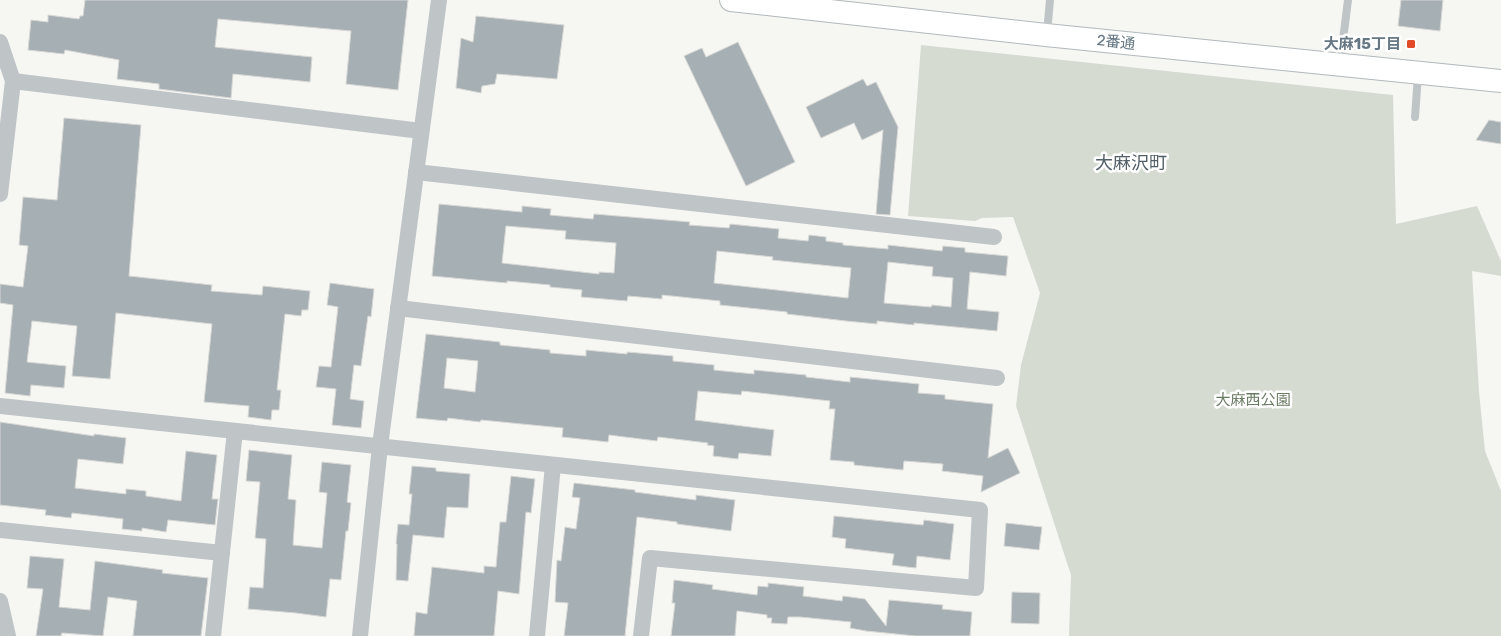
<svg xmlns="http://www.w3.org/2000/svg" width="1501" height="636" viewBox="0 0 1501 636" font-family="Rubik,'Noto Sans JP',sans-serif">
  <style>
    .green { fill: #d6dbd2 }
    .building { fill: #a6afb4; stroke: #d8d8d5; fill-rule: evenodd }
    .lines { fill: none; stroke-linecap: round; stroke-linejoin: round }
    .secondary-casing { stroke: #b2b8bc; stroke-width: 24 }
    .lane { stroke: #bfc4c7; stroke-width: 8 }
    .street { stroke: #bfc4c7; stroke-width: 16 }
    .secondary { stroke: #fff; stroke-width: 22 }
    .poi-dot { fill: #e24b27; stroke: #fff; stroke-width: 2 }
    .labels { text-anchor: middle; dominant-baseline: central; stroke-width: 5; stroke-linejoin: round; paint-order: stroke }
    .street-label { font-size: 15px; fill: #657784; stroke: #fff }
    .poi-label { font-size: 15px; font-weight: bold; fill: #657784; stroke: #fff; text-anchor: end }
    .park-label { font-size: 15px; fill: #6a7b64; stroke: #fff }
    .quarter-label { font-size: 18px; fill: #536069; stroke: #fff }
  </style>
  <rect width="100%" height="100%" fill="#f6f6f3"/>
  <path class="green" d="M921 45 1393 95 1396 224 1477 206 1501 261V276L1472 271 1479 392 1485 451 1501 491V636H1069L1071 575 1016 406 1021 365 1040 293 1013 217 982 218 975 221 908 216Z"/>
  <g class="building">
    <path d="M85 0H408L398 90 346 84 351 31 218 19 215 47 312 57 310 82 233 74 231 98 159 89V84L117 79 119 60 65 50 64 54 28 50 31 20 48 22V15L79 19 80 16H83Z"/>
    <path d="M1401 0H1443L1440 31 1398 26Z"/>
    <path d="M476 16 564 25 557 79 497 74 495 84 482 86 481 93 456 88 461 38 473 42Z"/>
    <path d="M738 42 795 162 746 186 684 56 702 48 706 57Z"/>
    <path d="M863 79 867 86 876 82 898 127 890 215 876 214 883 130 862 140 854 123 821 138 806 107Z"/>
    <path d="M64 118 141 125 129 276 212 285 211 291 262 295 263 286 310 291 308 310H302L301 316 285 314 277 390H281L279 410H272L271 420 248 417 249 406 204 402 212 324 116 313 110 379 72 376 77 326 32 321 27 362 66 366 64 388 31 385 30 396 5 393 13 305 0 303V284L23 287 28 246 19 245 23 197 57 200Z"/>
    <path d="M1489 120 1501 122V144L1476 140Z"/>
    <path d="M439 204 522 212V206L551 209 550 215 593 219 594 214 690 222 689 225 729 228 730 224 779 229 778 238 808 241 809 235 826 237V241L843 243V245L888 249V245L942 251 943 246 965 248V252L1008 256 1006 276 970 272 967 309 999 312 997 331 914 323V325L877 321V324L846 321 787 314V312L720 305V301L662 295V299L628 296 627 301 581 297 582 290 550 287V285L507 281V283L432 276ZM506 226 566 231 565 239 616 243 614 273 599 272V274L502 263ZM717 251 773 257 772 260 851 268 848 298 714 283ZM888 262 933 267 932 276 953 278 951 307 932 305 931 307 884 303Z"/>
    <path d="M330 283 374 289 371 317 368 316 361 366 354 365 350 399 364 401 361 428 332 425 336 389 316 387 319 366 331 367 338 307 327 305Z"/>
    <path d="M426 334 500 342V345L550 350V353L586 356V350L627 354V352L673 356V361L714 365V370L754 374V370L806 375V377L850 382V377L919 384 918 393 945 395V399L993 404 988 458 1008 448 1020 473 981 492 983 476 942 471 943 464 904 461 903 470 854 465V462L830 460 835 409H829L830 401 742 391 741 395 698 391 695 420 774 430 771 456 739 453 738 459 713 456 714 446 707 445 708 443 658 437 657 441 609 435 608 442 562 437 563 428 481 420 480 422 448 418 447 421 416 418ZM447 358 478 361 475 392 444 388Z"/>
    <path d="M0 422 94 436V434L126 438 123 464 78 459 75 488 126 494V489L146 491V496L181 501 186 451 217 455 212 499H218L215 525 168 520 166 532 142 528V531L122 529 123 519 72 513 71 518 45 515 46 510 0 505Z"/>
    <path d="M249 450 292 455 288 499 296 500 293 545 322 548 327 493 319 492 322 462 351 465 347 502 351 503 348 531H346L341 580 330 579 326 617 296 613 248 609 250 587 263 588 266 539 255 538 260 482 246 481Z"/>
    <path d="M412 466 436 468V471L470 474 468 508 447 507 444 538 413 535 408 581 396 580 397 544H396L398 524 409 525 412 494H409Z"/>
    <path d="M511 476 535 479 531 513 526 512 519 594 498 591 494 636H414L416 612 427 614 432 567 484 573V566L496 567 500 522H506Z"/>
    <path d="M574 483 635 490V492L696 500V495L735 500 731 531 677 524V522L637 517 625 636H564L568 603 555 602 557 560 561 561 565 527 576 529 580 498 572 497Z"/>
    <path d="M834 516 923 525 924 520 954 524 950 560 917 556 916 568 907 567 892 565 894 554 845 548 846 539 832 537Z"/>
    <path d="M1006 523 1042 527 1039 550 1004 546Z"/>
    <path d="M30 556 64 559 59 607 90 610 95 561 163 570 162 573 208 578 201 636H133L137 601 108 597 103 636 62 633 61 636H36L43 589 27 588Z"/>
    <path d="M674 580 713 585 712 589 757 595 758 586 768 587V583L804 587 803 596 842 601 843 596 865 599 886 626 889 600 943 605 942 609 972 612 970 636H916L866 631 850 628 851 622 800 617H788L787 624 771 623 772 618H767V615L737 611 735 636H671L675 603H672Z"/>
    <path d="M1012 592 1040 593 1039 624 1011 623Z"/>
  </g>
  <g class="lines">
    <g class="secondary-casing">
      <path id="secondary" d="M731 0 1046 35 1501 81"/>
    </g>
    <g class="lane">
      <path d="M1047 33 1050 0"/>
      <path d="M1340 64 1348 0"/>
      <path d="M1415 117 1418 75"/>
    </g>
    <g class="street">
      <path d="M0 42 13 81 0 194"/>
      <path d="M13 81 421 131"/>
      <path d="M416 172 994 237"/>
      <path d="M398 308 997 378"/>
      <path d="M0 406 980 510 976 588 650 558 641 636"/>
      <path d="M0 530 222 553"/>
      <path d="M0 601 8 636"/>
      <path d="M213 636 235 431"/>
      <path d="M360 636 380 446 439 0"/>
      <path d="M537 636 553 465"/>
    </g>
    <use href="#secondary" class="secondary"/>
  </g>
  <rect class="poi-dot" x="1406" y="39" width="10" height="10" rx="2.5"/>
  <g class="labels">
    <g class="street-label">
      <text transform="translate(1116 42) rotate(6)">2番通</text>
    </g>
    <g class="poi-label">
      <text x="1401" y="44">大麻15丁目</text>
    </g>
    <g class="park-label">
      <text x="1253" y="400">大麻西公園</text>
    </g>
    <g class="quarter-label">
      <text x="1131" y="163">大麻沢町</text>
    </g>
  </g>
</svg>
